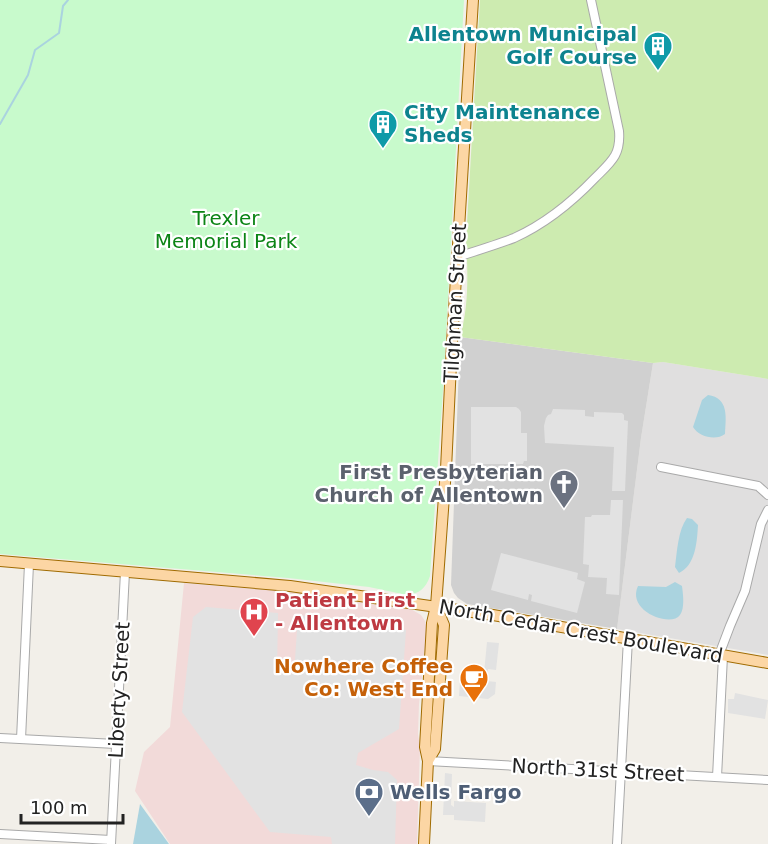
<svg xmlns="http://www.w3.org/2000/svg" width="768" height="844" viewBox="0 0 768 844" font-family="'DejaVu Sans',sans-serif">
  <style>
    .residential { fill: #e0dfdf }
    .commercial { fill: #f2dad9 }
    .religious { fill: #d0d0d0 }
    .grass { fill: #cdebb0 }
    .park { fill: #c8facc }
    .parking { fill: #e2e2e2 }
    .water { fill: #aad3df }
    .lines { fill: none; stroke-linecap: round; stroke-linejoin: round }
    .stream { stroke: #aad3df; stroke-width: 2 }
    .minor-casing { stroke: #a9a9a9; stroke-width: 10 }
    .major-casing { stroke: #a06b00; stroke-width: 12 }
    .minor { stroke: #fff; stroke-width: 8 }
    .major { stroke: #fcd6a4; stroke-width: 10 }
    .labels { text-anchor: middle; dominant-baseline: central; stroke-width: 4.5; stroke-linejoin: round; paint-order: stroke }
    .culture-label { font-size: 20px; font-weight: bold; fill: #0d838f; stroke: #fff; text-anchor: end }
    .park-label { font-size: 20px; fill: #0c8416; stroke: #fff }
    .street-label { font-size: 20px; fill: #222; stroke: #fff }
    .worship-label { font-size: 20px; font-weight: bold; fill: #5b616d; stroke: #fff; text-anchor: end }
    .health-label { font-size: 20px; font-weight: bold; fill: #be3a42; stroke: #fff; text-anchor: start }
    .food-label { font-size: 20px; font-weight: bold; fill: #c56008; stroke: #fff; text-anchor: end }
    .service-label { font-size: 20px; font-weight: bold; fill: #4e5e75; stroke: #fff; text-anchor: start }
  </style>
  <rect width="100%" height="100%" fill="#f2efe9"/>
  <path class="residential" d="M663 362 768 379V655L617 629 641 438 653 363Z"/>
  <path class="commercial" d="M184 583 328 595 409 608 421 615 425 621 427 629 419 704 418 734 420 747 417 844H170L135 791 144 752 170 727Z"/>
  <path class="religious" d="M460 337 653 363 641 438 617 629 467 604 458 598 454 593 451 585Z"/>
  <path class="grass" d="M480 0H768V379L663 362 653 363 460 337C469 306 468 272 466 240Z"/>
  <path class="park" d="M0 0H464L443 390 430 576C426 588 419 594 407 595L369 587 288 578 0 554Z"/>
  <g class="parking">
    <path d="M471 407H516L519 409 521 412V433H527V461H524L523 464H471Z"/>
    <path d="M553 409 585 410V416L594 417V412L622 413 624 415V420L628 421 625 491H612L614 447 545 443 544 426 546 418 548 415 551 414Z"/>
    <path d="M611 500H623L619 595 606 594 607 578 588 577 589 565 583 564 585 517H591L592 515H610Z"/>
    <path d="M501 553 578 573 577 579 585 582 577 613 531 601 532 595 529 594 528 600 491 590Z"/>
    <path d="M206 607 278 613 277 673 294 674 298 615 406 630 399 729 358 753 356 765 373 770 388 772 397 780 395 844H332L331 837 270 832 182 712 193 617Z"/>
    <path d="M487 642 499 643 496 670 488 669 487 681 496 682 495 694 488 699 459 696 460 681 483 683Z"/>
    <path d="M735 693 768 700 765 719 728 713V699H734Z"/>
    <path d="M445 773 452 774 451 805 454 807V801L486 803 485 822 454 820V815H443Z"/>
  </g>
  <g class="water">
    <path d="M708 395C729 398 726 417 725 434 716 441 699 437 693 427L702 400Z"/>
    <path d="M687 518 692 519 698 525C697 541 696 565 679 573L675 567C677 552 678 530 687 518Z"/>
    <path d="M675 582 682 586C683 594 685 608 680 615 671 628 626 611 638 586L666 587Z"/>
    <path d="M140 804 169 844H133Z"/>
  </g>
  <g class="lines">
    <path class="stream" d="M0 124 28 75 35 50 59 33 63 6 68 0"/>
    <g class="minor-casing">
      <g id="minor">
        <path d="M457 257C476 251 496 245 514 238 545 224 572 202 595 178 611 162 621 155 619 131L591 0"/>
        <path d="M661 467 758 486 768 495"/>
        <path d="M719 655 730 626 745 591 761 524 768 510"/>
        <path d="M0 738 116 744"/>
        <path d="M21 739 29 564"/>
        <path d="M428 761 768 780"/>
        <path d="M717 777 723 656"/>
        <path d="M0 834 111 840"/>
        <path d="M111 844 125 572"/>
        <path d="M617 844 628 639"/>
      </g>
    </g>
    <g class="major-casing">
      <g id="major">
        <path d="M0 561 290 586 493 615 768 663"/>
        <path d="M428 761 435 749 444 625 436 606"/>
        <path d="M424 844 428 761 425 747 432 623 436 606 446 469 452 343 473 0"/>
      </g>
    </g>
    <use href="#minor" class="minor"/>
    <use href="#major" class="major"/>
  </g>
  <defs>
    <g id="building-pin" transform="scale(1.5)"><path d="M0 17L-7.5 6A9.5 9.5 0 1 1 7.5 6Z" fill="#0f9aa8" stroke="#fff"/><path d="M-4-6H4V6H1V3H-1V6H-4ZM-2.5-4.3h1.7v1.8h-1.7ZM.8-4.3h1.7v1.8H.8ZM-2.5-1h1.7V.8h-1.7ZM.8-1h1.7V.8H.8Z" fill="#fff"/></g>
    <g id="church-pin" transform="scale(1.5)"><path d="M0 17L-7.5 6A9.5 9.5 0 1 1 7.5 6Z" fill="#6b7280" stroke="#fff"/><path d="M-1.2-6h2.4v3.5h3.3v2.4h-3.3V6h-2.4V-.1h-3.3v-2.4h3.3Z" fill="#fff"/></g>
    <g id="hospital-pin" transform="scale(1.5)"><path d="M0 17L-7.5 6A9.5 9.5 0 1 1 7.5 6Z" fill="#e0444e" stroke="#fff"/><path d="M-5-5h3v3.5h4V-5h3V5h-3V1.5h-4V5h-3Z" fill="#fff"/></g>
    <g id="cafe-pin" transform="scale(1.5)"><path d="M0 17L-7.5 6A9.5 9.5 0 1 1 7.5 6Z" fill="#e8710a" stroke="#fff"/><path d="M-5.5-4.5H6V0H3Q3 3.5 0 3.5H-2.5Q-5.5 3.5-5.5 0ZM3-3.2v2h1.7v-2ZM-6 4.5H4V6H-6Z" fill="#fff"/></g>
    <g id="bank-pin" transform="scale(1.5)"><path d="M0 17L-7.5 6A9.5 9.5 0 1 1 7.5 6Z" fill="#5c6f8a" stroke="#fff"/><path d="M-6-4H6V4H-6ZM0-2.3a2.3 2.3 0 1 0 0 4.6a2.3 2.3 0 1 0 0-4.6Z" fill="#fff"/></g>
  </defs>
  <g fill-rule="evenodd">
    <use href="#building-pin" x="658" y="46"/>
    <use href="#building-pin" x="383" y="124"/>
    <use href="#church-pin" x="564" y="484"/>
    <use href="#hospital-pin" x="254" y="612"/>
    <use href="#cafe-pin" x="474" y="678"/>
    <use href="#bank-pin" x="369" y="792"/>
  </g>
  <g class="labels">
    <g class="culture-label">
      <text x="637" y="34">Allentown Municipal<tspan x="637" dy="23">Golf Course</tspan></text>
      <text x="404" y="112" text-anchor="start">City Maintenance<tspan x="404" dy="23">Sheds</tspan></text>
    </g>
    <g class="park-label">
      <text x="226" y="218">Trexler<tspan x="226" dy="23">Memorial Park</tspan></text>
    </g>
    <g class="street-label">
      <text transform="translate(455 303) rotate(-87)">Tilghman Street</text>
      <text transform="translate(581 631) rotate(10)">North Cedar Crest Boulevard</text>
      <text transform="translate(119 690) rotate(-87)">Liberty Street</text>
      <text transform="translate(598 770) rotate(3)">North 31st Street</text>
    </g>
    <g class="worship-label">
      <text x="543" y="472">First Presbyterian<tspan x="543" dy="23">Church of Allentown</tspan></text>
    </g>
    <g class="health-label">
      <text x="275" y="600">Patient First<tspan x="275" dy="23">- Allentown</tspan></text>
    </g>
    <g class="food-label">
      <text x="453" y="666">Nowhere Coffee<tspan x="453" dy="23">Co: West End</tspan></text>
    </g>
    <g class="service-label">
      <text x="390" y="792">Wells Fargo</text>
    </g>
  </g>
  <path d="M21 814v9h102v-9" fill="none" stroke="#222222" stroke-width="3"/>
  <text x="30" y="814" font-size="18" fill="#222222" stroke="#ffffff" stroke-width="4.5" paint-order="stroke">100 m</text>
</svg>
